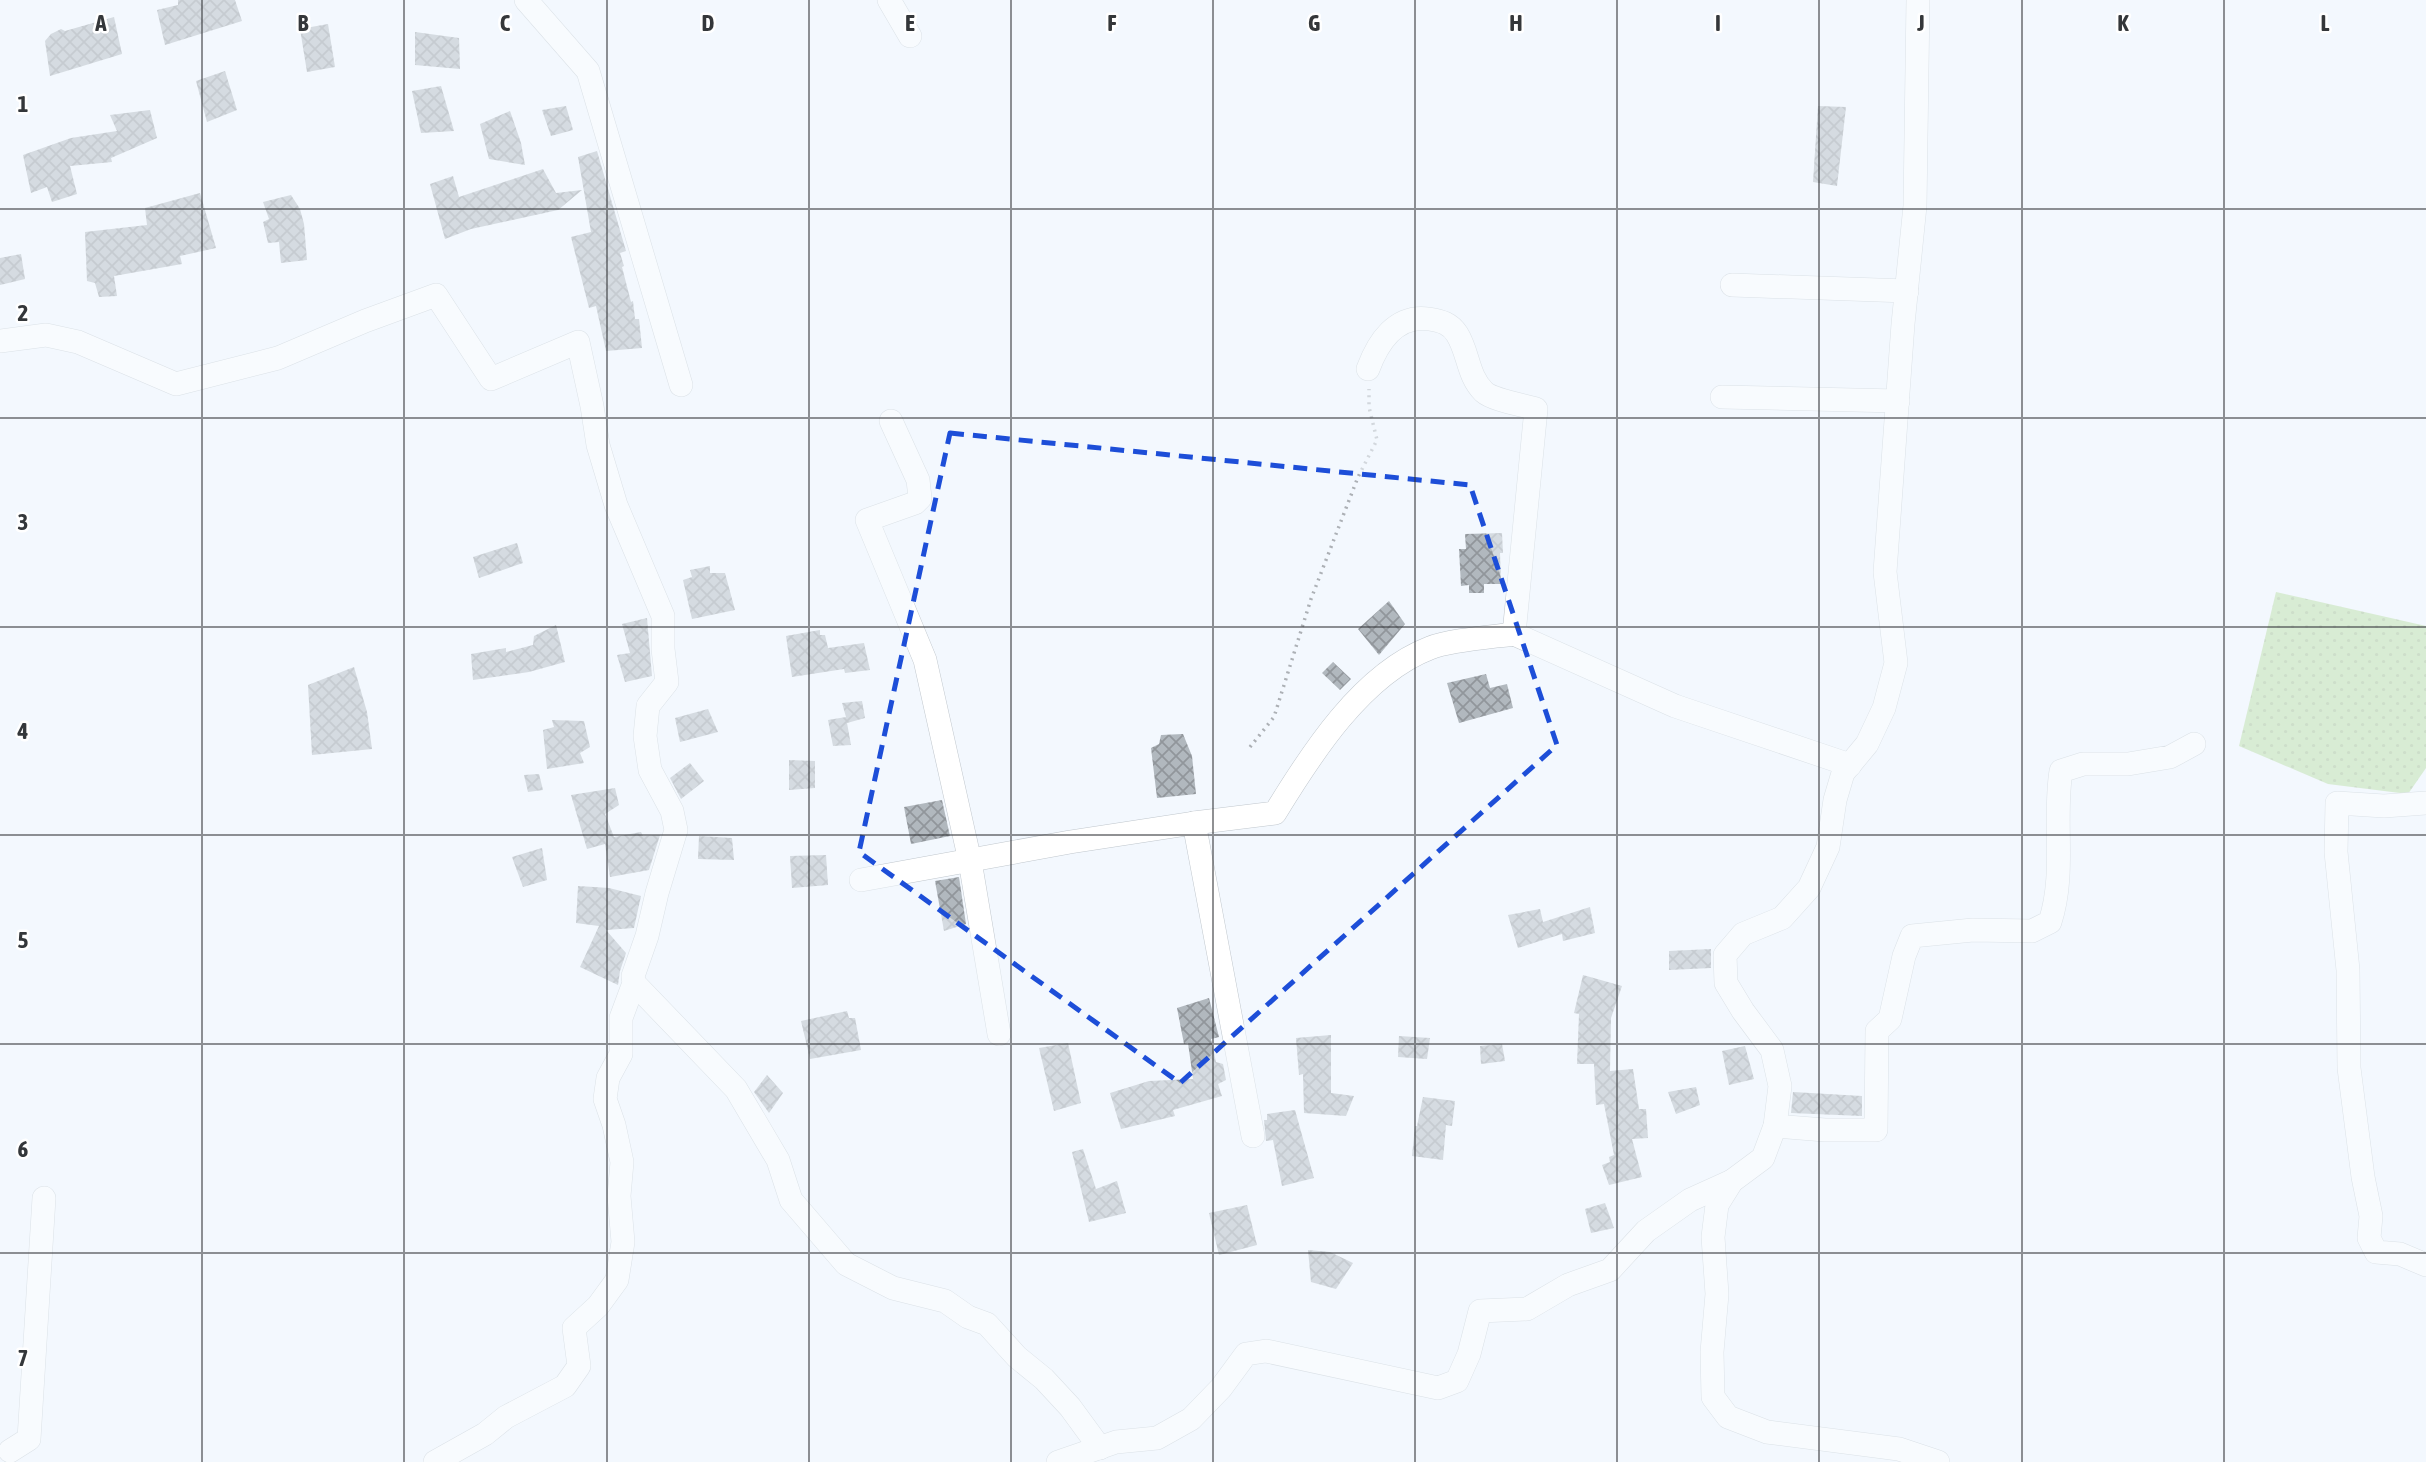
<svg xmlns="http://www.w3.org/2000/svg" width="2426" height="1462" viewBox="0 0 2426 1462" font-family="'Asap Condensed',sans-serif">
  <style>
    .park { fill: url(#park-dots) }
    .building { fill: url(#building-cross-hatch) }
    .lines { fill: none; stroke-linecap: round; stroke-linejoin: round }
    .minor-casing { stroke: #c0c7cd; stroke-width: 24 }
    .path { stroke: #acb0b5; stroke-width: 3.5; stroke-dasharray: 2 5; stroke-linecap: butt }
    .minor { stroke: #fff; stroke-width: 23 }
    .marked { fill: none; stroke: #1d4ed8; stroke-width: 5; stroke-dasharray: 14 9; stroke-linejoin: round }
    .grid { fill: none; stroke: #34373a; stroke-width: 2; stroke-opacity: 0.55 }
    .grid-label { font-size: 23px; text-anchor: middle; font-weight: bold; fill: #34373a; stroke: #fff; stroke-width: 5; stroke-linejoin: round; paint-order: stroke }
  </style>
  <defs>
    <pattern id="park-dots" width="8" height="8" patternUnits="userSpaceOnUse" patternTransform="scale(1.75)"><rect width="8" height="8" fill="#b9dda2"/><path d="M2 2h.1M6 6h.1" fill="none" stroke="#a0be8c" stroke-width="1.8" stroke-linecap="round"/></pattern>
    <pattern id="building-cross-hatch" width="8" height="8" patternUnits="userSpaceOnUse" patternTransform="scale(1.75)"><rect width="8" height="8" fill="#b1b8be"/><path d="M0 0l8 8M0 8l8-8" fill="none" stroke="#91969b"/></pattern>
  </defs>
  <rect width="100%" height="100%" fill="#f3f8fe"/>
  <path class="park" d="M2276 592 2426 626V768L2408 794 2328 784 2239 746Z"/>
  <g class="building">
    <path d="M178 0H235L242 21 165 45 157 10 178 5Z"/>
    <path d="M114 17 122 54 50 76 45 41 51 34 61 29 65 31Z"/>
    <path d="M328 24 335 67 307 72 300 29Z"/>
    <path d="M415 32 459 38 460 69 415 65Z"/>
    <path d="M225 71 237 110 207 122 196 81Z"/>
    <path d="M441 86 454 131 421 133 412 91Z"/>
    <path d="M566 106 573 130 551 136 542 110Z"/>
    <path d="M1818 106 1846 107 1837 186 1813 182Z"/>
    <path d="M150 110 157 138 111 158 112 162 70 166 77 194 52 202 47 187 31 193 23 155 71 138 117 131 110 115Z"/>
    <path d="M510 111 521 143 525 165 489 159 480 124Z"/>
    <path d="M597 151 626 251 620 253 624 266 622 267 631 302 633 301 635 319H639L642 348 606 351 596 306 589 308 571 237 591 232 578 157Z"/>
    <path d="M543 169 556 193 582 190 558 210 471 229 445 239 430 184 453 176 459 197Z"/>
    <path d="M200 193 216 248 180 256 182 264 114 276 117 296 99 297 95 283 87 281 85 232 147 225 145 208Z"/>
    <path d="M291 195 300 209 304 224 307 260 281 263 279 242 268 243 263 222 269 219 263 202Z"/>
    <path d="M21 254 25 279 0 285V258Z"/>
    <path d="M1502 533 1503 553H1500L1501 584H1484V593H1469V585L1461 586 1459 549H1466L1465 534Z"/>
    <path d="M517 543 523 563 479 578 473 557Z"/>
    <path d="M710 566V573H725L735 610 692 619 683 580 692 577 690 570Z"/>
    <path d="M1389 601 1405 624 1379 655 1358 629Z"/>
    <path d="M647 618 652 676 625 682 617 655 630 653 622 624Z"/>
    <path d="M556 625 565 662 529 672 473 680 471 654 506 648V652L533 645 534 636Z"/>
    <path d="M820 630V635H825L828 648 864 643 870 670 845 673 844 669 792 677 786 636Z"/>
    <path d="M1333 662 1351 679 1340 690 1322 673Z"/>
    <path d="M354 667 367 712 372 749 312 755 308 685Z"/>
    <path d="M1486 674 1490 688 1507 684 1513 708 1459 723 1447 683Z"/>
    <path d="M862 701 865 718 847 723 851 745 833 746 828 720 846 717 842 703Z"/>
    <path d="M708 709 718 732 680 742 675 718Z"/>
    <path d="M552 720 584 721 590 747 580 753 584 763 547 769 543 730 554 727Z"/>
    <path d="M1183 734 1192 756 1196 794 1157 798 1151 748 1159 744 1161 735Z"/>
    <path d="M789 760 815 761V788L789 790Z"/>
    <path d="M690 763 704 781 681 799 670 778Z"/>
    <path d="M539 774 543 790 528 792 524 775Z"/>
    <path d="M615 788 619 805 605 814 614 837 641 832 643 836 660 835 649 870 610 877 605 844 587 849 571 795Z"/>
    <path d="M942 800 950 836 911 844 904 807Z"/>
    <path d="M699 836 732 838 734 860 698 859Z"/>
    <path d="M542 848 547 880 523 887 512 857Z"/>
    <path d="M826 855 828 885 792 888 790 856Z"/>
    <path d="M959 877 966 924 944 931 935 881Z"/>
    <path d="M578 886 609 888 641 896 634 928 606 930 626 953 620 971 618 985 580 967 599 926 576 923Z"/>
    <path d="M1590 907 1595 933 1563 941 1562 934 1518 948 1508 915 1540 909 1543 922Z"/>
    <path d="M1711 949V968L1669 970V951Z"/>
    <path d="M1583 975 1622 986 1611 1018 1610 1071 1633 1069 1639 1109H1646L1648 1138 1632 1139 1642 1177 1609 1185 1602 1165 1610 1162 1609 1157 1614 1155 1604 1104 1596 1105 1594 1064H1577L1579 1014 1574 1013Z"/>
    <path d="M1209 998 1219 1037 1211 1039 1216 1062 1223 1064 1226 1080 1218 1084 1222 1096 1173 1110 1175 1116 1121 1129 1110 1093 1149 1081 1193 1079 1188 1043 1184 1044 1177 1008Z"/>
    <path d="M847 1011 849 1018H855L861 1050 810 1059 801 1021Z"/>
    <path d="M1331 1035V1093L1354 1096 1346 1116 1304 1113 1303 1074 1299 1075 1296 1038Z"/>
    <path d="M1399 1036 1430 1038 1427 1059 1398 1057Z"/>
    <path d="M1068 1043 1081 1103 1054 1111 1039 1048Z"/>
    <path d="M1502 1044 1505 1061 1481 1064 1480 1046Z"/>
    <path d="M1745 1046 1754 1079 1729 1085 1722 1051Z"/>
    <path d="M767 1075 783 1093 769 1113 754 1092Z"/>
    <path d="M1696 1087 1700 1105 1676 1114 1668 1092Z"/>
    <path d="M1793 1092 1862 1096V1116L1791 1113Z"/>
    <path d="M1423 1097 1455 1101 1452 1126 1446 1125 1443 1160 1412 1156 1415 1126H1417Z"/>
    <path d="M1295 1110 1314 1178 1282 1186 1273 1140 1266 1141 1264 1120H1267V1114Z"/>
    <path d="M1083 1149 1096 1189 1117 1181 1126 1213 1089 1222 1072 1152Z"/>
    <path d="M1605 1203 1614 1228 1591 1233 1585 1209Z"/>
    <path d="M1247 1205 1257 1245 1219 1255 1209 1213Z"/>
    <path d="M1308 1250 1330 1252 1353 1263 1336 1289 1311 1282Z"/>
  </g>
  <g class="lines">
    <g class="minor-casing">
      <g id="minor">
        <path d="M526 0 588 71 681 385"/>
        <path d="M889 0 910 36"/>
        <path d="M1918 0 1915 206 1903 324 1885 572 1896 663 1884 708 1867 744 1843 773 1835 800 1828 847 1809 888 1782 918 1743 934 1725 955 1726 983 1743 1011 1772 1050 1780 1086 1775 1126 1763 1158 1732 1181 1717 1205 1713 1237 1717 1294 1712 1352 1713 1397 1728 1417 1767 1432 1899 1449 1938 1462"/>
        <path d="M1732 285 1907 291"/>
        <path d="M0 341 46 335 78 342 176 384 278 358 365 321 436 295 491 379 578 342 592 406 598 445 616 505 663 616V649L667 682 648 706 645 736 650 770 672 811 676 830 657 893 647 936 633 976 634 983 621 1018V1054L608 1078 605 1099 614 1125 622 1162 619 1196 623 1242 617 1280 598 1306 574 1328 579 1366 565 1386 506 1417 485 1434 435 1462"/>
        <path d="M1368 369C1378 342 1396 314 1429 319 1441 321 1450 323 1457 334 1469 353 1467 375 1484 392 1493 400 1523 405 1536 409L1514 634 1675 706 1850 765"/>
        <path d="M1722 397 1898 401"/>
        <path d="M891 421 918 480 920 498 915 503 867 520 925 660 970 861 999 1034"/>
        <path d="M2426 803 2384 806 2337 803 2336 852 2348 970 2349 1068 2363 1177 2371 1216 2369 1238 2376 1252 2400 1254 2426 1265"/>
        <path d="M1194 823 1275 813C1311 754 1362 674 1430 648 1450 640 1492 637 1514 634"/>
        <path d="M861 880 1070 842 1194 823 1253 1136"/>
        <path d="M634 983 736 1089 778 1160 791 1200 846 1264 893 1288 945 1301 968 1317 987 1324 1017 1357 1044 1379 1070 1407 1100 1448"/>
        <path d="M1775 1126 1825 1130H1876L1877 1031 1890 1019 1904 956 1912 936 1973 930 2032 931 2050 922C2066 873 2053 821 2061 771L2083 764H2128L2170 757 2194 744"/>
        <path d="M10 1451 29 1439 44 1198"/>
        <path d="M1058 1462 1116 1442 1157 1438 1191 1419 1221 1388 1246 1354 1266 1351 1438 1388 1457 1381 1469 1354 1480 1311 1527 1309 1568 1285 1610 1270 1646 1231 1690 1200 1732 1181"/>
      </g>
    </g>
    <path class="path" d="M1250 747 1274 717 1311 599 1358 477 1377 440 1369 407V389"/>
    <use href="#minor" class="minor"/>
  </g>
  <path d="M0 0H2426V1462H0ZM950 433 1470 485 1557 745 1180 1083 859 852Z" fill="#f3f8fe" fill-opacity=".55" fill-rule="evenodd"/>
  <path class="marked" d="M950 433 1470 485 1557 745 1180 1083 859 852Z"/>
  <path class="grid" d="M202 0V1462M404 0V1462M607 0V1462M809 0V1462M1011 0V1462M1213 0V1462M1415 0V1462M1617 0V1462M1819 0V1462M2022 0V1462M2224 0V1462M0 209H2426M0 418H2426M0 627H2426M0 835H2426M0 1044H2426M0 1253H2426"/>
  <g class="grid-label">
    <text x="101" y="31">A</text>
    <text x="303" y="31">B</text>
    <text x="505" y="31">C</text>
    <text x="708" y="31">D</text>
    <text x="910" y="31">E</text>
    <text x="1112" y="31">F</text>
    <text x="1314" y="31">G</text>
    <text x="1516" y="31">H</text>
    <text x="1718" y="31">I</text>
    <text x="1921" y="31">J</text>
    <text x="2123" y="31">K</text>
    <text x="2325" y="31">L</text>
    <text x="23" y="112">1</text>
    <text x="23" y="321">2</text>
    <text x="23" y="530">3</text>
    <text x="23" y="739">4</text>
    <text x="23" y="948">5</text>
    <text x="23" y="1157">6</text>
    <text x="23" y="1366">7</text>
  </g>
</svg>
